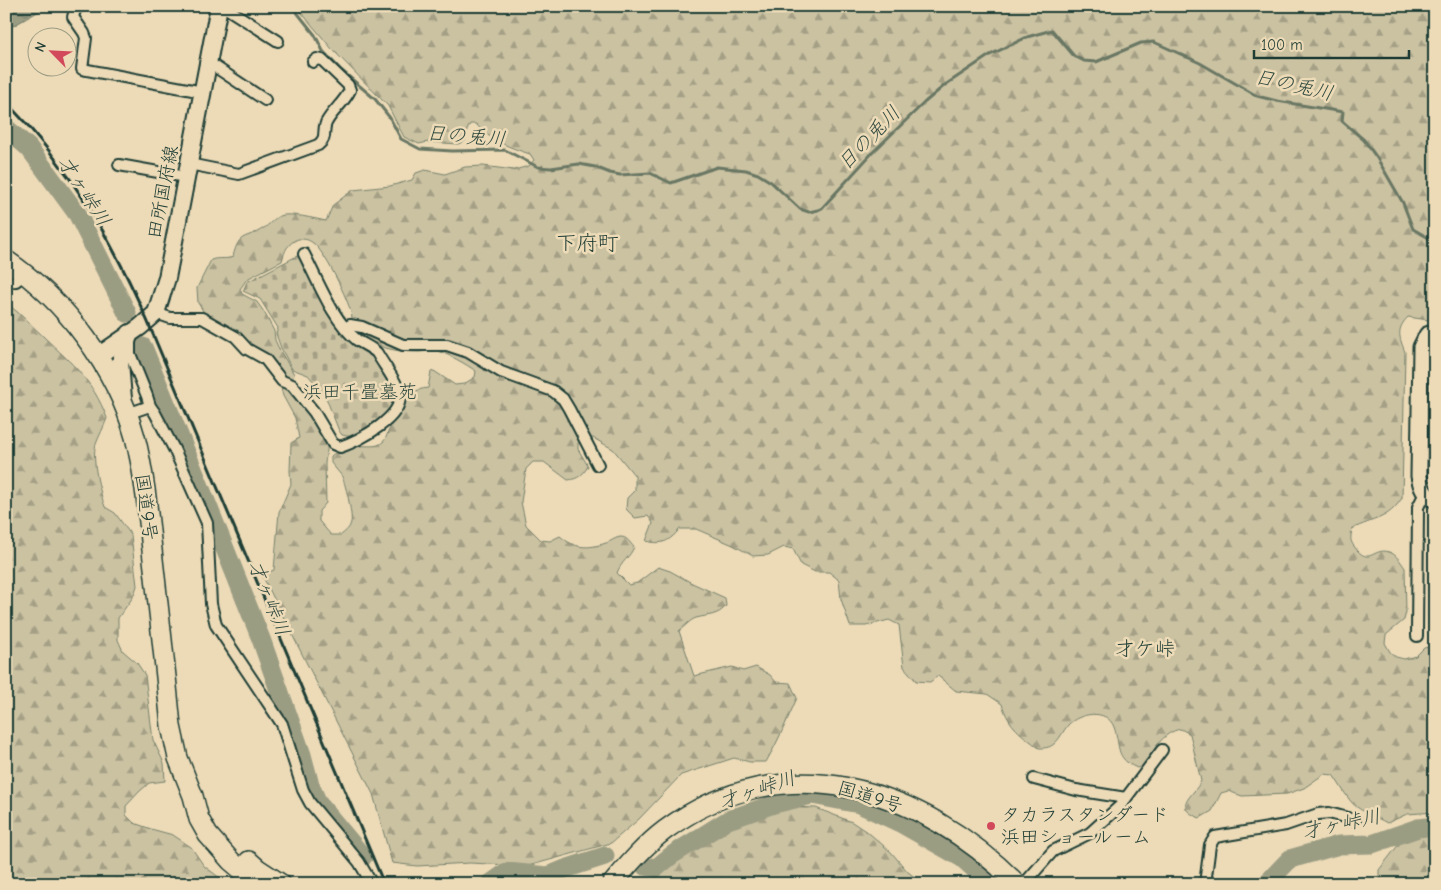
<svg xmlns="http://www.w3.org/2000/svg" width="1441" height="890" viewBox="0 0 1441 890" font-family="'Comic Neue','Klee One',sans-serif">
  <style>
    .forest { fill: url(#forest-firs); stroke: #75806b; fill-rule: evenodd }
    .cemetery { fill: url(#cemetery-stones); stroke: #75806b }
    .water { fill: url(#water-ripples); stroke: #697763 }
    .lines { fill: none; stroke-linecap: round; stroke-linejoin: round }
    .stream { stroke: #697763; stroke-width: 3 }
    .river { stroke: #9b9d83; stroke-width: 19 }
    .street-casing { stroke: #1f3d34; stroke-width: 14 }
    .secondary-casing { stroke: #1f3d34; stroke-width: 19 }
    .primary-casing { stroke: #1f3d34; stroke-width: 20 }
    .highway-casing { stroke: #1f3d34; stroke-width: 22 }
    .street { stroke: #eddbb8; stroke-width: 10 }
    .secondary { stroke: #eddbb8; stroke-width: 15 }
    .primary { stroke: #eddbb8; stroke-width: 16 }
    .highway { stroke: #eddbb8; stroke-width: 19 }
    .rail { stroke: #1f3d34; stroke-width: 3 }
    .poi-dot { fill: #d1495b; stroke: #eddbb8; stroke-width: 2 }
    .labels { text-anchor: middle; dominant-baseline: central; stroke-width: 5; stroke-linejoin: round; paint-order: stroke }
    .street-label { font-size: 19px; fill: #1f3d34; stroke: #eddbb8 }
    .park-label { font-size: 19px; fill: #304a3f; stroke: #eddbb8 }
    .poi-label { font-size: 19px; fill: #1f3d34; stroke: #eddbb8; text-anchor: start }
    .water-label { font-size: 20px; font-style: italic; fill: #324b40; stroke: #eddbb8 }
    .neighbourhood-label { font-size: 20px; fill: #1f3d34; stroke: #eddbb8 }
    .quarter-label { font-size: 21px; fill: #1f3d34; stroke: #eddbb8 }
  </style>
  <defs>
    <pattern id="forest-firs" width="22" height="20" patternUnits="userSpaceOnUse" patternTransform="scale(1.25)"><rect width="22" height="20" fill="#cbc2a2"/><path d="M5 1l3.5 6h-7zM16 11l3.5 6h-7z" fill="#a49f85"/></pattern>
    <pattern id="cemetery-stones" width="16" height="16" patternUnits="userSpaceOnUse" patternTransform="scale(1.25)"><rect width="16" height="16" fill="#cbc2a2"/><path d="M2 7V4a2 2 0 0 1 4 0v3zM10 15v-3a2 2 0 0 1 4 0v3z" fill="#a49f85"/></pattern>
    <pattern id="water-ripples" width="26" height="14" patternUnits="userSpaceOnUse" patternTransform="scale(1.25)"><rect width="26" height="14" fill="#9b9d83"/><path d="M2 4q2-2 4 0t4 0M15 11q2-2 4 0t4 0" fill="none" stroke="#7e816c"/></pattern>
  </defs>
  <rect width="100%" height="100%" fill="#eddbb8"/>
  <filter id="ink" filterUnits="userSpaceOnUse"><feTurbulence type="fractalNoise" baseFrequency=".02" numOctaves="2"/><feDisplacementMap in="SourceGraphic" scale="10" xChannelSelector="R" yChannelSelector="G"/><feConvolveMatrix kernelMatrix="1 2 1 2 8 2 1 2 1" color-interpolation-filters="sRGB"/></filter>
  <g filter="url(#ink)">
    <g class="forest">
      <path d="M296 6H1435V321L1408 317C1396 329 1399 337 1405 352L1402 498C1388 520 1374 518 1352 529 1350 541 1350 541 1357 550 1370 565 1374 547 1389 552 1396 554 1401 562 1405 568L1406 612 1404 620 1386 635 1385 643 1390 652 1396 657 1404 659 1416 656 1424 648 1435 646V812L1407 814 1387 823C1375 816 1357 811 1349 799 1343 791 1339 783 1333 775L1324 774 1304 788 1287 794 1242 796 1228 791 1221 793 1212 811 1200 818C1171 807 1193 797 1201 781L1190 734 1181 729C1162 732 1154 750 1145 766L1137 768C1114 758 1121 746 1114 727 1107 708 1079 713 1068 725 1063 731 1060 739 1054 744 1049 748 1045 748 1039 748 1021 734 1009 727 1002 704L987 694 956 691 938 676 930 682 916 681 904 667 899 625 889 620 866 626H850L841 599 839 580 829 572H815L801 565 793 549 784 547 768 555 753 556 733 545 696 529H680C668 542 663 545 646 541L653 523 648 516 635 518 626 509 627 498 635 490V476L613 449 593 438H588L578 443V449L588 466C583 475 578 479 568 480L544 462H533L526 469 521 502 526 525 541 540 550 541 560 536C575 549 588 549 606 543 610 542 616 537 621 537 627 537 630 543 634 547 630 557 621 562 617 573L629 585 637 583 658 567 670 571 692 583 725 598 726 606C718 616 708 615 696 618 690 620 684 627 679 631L694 676 732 667 743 671 756 667 770 675 776 682 790 683 797 698C787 720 778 742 766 762H750L734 758 681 775 639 819 611 843 528 866 470 863 417 866 392 863 373 794 262 575 274 570 279 512 291 484 290 471 291 443 299 438 295 418 283 396 275 365 264 352 248 344 236 332 205 314 198 303 197 288 211 260C219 257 225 260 233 257 239 231 246 240 264 228 269 225 274 218 280 216 289 212 316 219 326 221L333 205 353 190 390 186 412 180 416 173 425 170 445 174 465 167 483 166 514 170 529 166 534 160 530 154C511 148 489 140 476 124H470L467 130 465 141 458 144 428 142 419 144 404 137 388 106 332 49ZM298 239C304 239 308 239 313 243 325 252 345 294 350 309 353 316 351 325 356 331 373 348 396 352 419 352 424 352 430 350 435 351 446 352 467 365 476 371L475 377 464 384 455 385 434 371 431 372 428 388C403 390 398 412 388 432 387 435 386 439 383 442 376 448 368 445 360 446 352 447 337 450 331 456V463C334 467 338 471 341 475 345 480 353 516 351 522 350 528 346 531 341 535H331L319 521V511L326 503C326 490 325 477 325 464 325 458 328 451 327 445 325 429 299 398 286 388 286 382 287 381 293 378L294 374 279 349 275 340 274 331 264 312 257 302 242 294 240 289 247 279 282 261C285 250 287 244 298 239Z"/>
      <path d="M6 303C20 313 31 325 44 337 73 365 92 379 107 418 104 427 99 436 96 444 91 459 100 492 105 507L115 513 131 535 137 586 133 597 118 618V640L123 651 137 663 145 675 153 740 164 763 165 781 149 783 139 792 126 806V815L134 823 151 829 173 835 191 847 204 866 228 884H6Z"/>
      <path d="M793 807 816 808 852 822 870 834 891 852 908 872 924 884H650L675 860 726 827Z"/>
      <path d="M1429 829H1435V884H1379V870L1399 844 1414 838Z"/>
    </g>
    <path class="cemetery" d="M297 256 300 257 334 315 373 351 396 389V398L386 416 367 430 353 437 342 435 339 431 325 395 308 375 292 369 281 348 276 334 278 328 260 299 243 291 247 282Z"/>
    <path class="water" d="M6 6H48L6 30Z"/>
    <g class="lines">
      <path class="stream" d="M292 6 315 35 323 51 341 70 375 99 390 118 401 139 420 149 452 151 505 150 538 167 551 168 579 164 595 167 610 173 620 175 650 173 671 183 717 167 746 170 758 174 771 182 800 209 809 212 818 210 822 208 873 152 925 102 945 85 990 55 1027 37 1052 30 1074 56 1084 61 1096 62 1141 43 1154 42 1200 63 1257 96 1277 101 1343 112 1342 121 1364 140 1377 158 1403 203 1413 229 1434 241 1435 248"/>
      <g class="river">
        <path d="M6 128 29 148 78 215 127 313"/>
        <path d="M143 347 204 496 261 639 302 755 310 785 318 803 363 857"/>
        <path d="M645 866 656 868 672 855 728 820 774 804 812 795 859 804 902 824 962 858 991 884"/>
        <path d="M490 884 507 872 548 876 565 869 605 856"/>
        <path d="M1266 884 1290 859 1339 845 1372 844 1418 828 1435 826"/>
      </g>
      <g class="street-casing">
        <g id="street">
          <path d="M79 6 75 10 73 17 84 33 86 38 82 69 203 92"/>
          <path d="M223 6 278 41"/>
          <path d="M208 62 265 100"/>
          <path d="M189 164 239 174 318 145C328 137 322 132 326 123 332 111 344 103 350 90L348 85 322 60 317 59 313 62"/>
          <path d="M119 165 186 177"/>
          <path d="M6 282 16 281 25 273"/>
          <path d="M156 313 170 318H202L236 337 247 349 265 359 282 381 292 385 314 412 333 444 340 447C359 441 407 416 399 391 395 379 383 364 377 353 371 347 364 345 357 340 333 321 318 281 304 254"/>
          <path d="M346 328 350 325 362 327 403 345H447L468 352 501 372 553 391 563 399 569 409 598 465"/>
          <path d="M130 344V354L147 396 150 406 155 413 174 449 207 523 211 604 216 625 282 724 303 790 310 803 359 862 372 884"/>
          <path d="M127 414 150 406"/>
          <path d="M1417 636 1418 507 1425 493"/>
          <path d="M1034 779 1076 790 1126 798"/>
          <path d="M1024 884 1053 851 1090 833 1120 806 1162 750"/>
          <path d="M1205 884 1210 845 1215 837 1286 825 1318 814 1329 813 1355 820"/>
        </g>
      </g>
      <g class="secondary-casing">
        <path id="secondary" d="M1435 332 1427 335 1421 347 1419 476C1421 487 1424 496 1435 500"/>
      </g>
      <g class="primary-casing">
        <g id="primary">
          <path d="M98 356 140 327 156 313 167 278 219 6"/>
          <path d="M123 399 120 362 130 333"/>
        </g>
      </g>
      <g class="highway-casing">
        <g id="highway">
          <path d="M6 260C66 301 116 368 135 437 146 480 149 525 154 568 160 621 166 674 171 726L178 758 193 796 199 819 208 835 231 861 258 884"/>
          <path d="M249 861 258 869 281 884"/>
          <path d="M612 884C628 865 645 845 665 830 784 743 921 787 1017 884"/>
        </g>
      </g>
      <use href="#street" class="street"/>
      <use href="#secondary" class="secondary"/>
      <use href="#primary" class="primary"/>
      <use href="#highway" class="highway"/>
      <path class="rail" d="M6 102C70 167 111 238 147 320L384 884"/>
    </g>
  </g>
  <circle class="poi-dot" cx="991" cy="826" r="5"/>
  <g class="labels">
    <g class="street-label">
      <text transform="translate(163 192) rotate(-79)">田所国府線</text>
      <text transform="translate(146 507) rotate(82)">国道9号</text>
      <text transform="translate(870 797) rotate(17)">国道9号</text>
    </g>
    <g class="park-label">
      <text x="360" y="392">浜田千畳墓苑</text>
    </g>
    <g class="poi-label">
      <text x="1001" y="815">タカラスタンダード<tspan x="1001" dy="22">浜田ショールーム</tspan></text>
    </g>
    <g class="water-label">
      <text transform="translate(1294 85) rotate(13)">日の兎川</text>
      <text transform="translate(466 136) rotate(5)">日の兎川</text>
      <text transform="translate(869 138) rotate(-46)">日の兎川</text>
      <text transform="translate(84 191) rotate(57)">才ヶ峠川</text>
      <text transform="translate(269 598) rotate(68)">才ヶ峠川</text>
      <text transform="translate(757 790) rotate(-19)">才ヶ峠川</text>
      <text transform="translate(1341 824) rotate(-12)">才ヶ峠川</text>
    </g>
    <g class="neighbourhood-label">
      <text x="1145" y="648">才ケ峠</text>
    </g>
    <g class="quarter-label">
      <text x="587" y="243">下府町</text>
    </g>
  </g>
  <rect width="1441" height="890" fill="none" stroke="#eddbb8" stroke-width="25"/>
  <rect x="12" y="12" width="1416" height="865" fill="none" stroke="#1f3d34" stroke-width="2" filter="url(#ink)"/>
  <g transform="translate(52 52) rotate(294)"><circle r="24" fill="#eddbb8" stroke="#9b9c83"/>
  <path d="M0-4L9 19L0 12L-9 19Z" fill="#d1495b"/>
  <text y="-8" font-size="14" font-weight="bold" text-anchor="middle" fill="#1f3d34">N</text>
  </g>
  <path d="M1254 50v8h155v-8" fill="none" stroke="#1f3d34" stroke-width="2.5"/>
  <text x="1261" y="50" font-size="15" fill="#1f3d34" stroke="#eddbb8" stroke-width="4" paint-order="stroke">100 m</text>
</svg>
